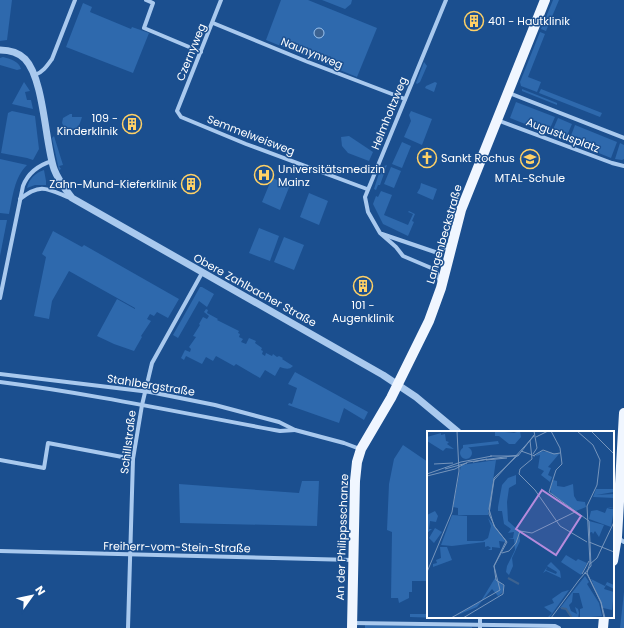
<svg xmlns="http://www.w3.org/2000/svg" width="624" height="628" viewBox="0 0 624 628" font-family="Poppins,sans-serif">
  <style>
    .green { fill: #2e69ad }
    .water { fill: #3c6290; stroke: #9cc4f0 }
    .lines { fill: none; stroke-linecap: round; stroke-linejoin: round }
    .minor { stroke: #a9c9ee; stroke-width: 4 }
    .tertiary { stroke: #a9c9ee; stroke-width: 7 }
    .primary { stroke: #f0f6ff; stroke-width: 10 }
    .labels { text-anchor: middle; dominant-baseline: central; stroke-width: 3; stroke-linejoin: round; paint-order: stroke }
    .poi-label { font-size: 11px; fill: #fff; stroke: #1b4f8f; text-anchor: start }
    .street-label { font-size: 11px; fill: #fff; stroke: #1b4f8f }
    .inset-river { fill: none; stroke: #3c6290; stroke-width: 2 }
    .inset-road { fill: none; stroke: #7695bc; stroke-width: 1 }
    .view { fill: #b68bdc; fill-opacity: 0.15; stroke: #b68bdc; stroke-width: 2 }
    .inset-edge { fill: none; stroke: #fff; stroke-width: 2 }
  </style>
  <rect width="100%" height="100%" fill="#1b4f8f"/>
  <g class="green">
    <path d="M0 0H12L7 40 0 41Z"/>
    <path d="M281 0H308L377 28 357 77 266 40Z"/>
    <path d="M322 0H352L351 4 345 9Z"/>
    <path d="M553 0H559L546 31 541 29Z"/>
    <path d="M83 3 92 7 90 12 131 29 132 27 149 33 133 73 66 47Z"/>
    <path d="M540 32 545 34 528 77 541 82 537 92 521 86 520 82Z"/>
    <path d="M3 57C10 59 19 61 21 69L17 70 0 65V58Z"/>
    <path d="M424 62 427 66 420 82 417 84 416 83Z"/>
    <path d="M24 82 30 91 25 92 27 100H31L33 109 12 104Z"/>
    <path d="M435 82 437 83 434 92 425 88 426 86Z"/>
    <path d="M522 89 557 103V105L522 91Z"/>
    <path d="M541 89 602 113 600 117 539 93Z"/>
    <path d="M516 102 555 117 548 133 510 118Z"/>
    <path d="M12 111 35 116 39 149 33 160 27 158 1 153 8 113Z"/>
    <path d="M411 111 432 119 422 145 404 137 411 121 409 115Z"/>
    <path d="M70 114H72V117H82C78 130 77 129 65 129L62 123 63 118Z"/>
    <path d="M558 118 572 124 565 140 551 134Z"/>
    <path d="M575 125 617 142 611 158 569 141Z"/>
    <path d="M54 136 63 165 59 166 61 169 59 170 52 138Z"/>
    <path d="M349 136 373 152 369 161 348 153 342 146 341 137Z"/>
    <path d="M402 142 411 146 402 168 392 164Z"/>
    <path d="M620 143 624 145V159L622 160 615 159Z"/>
    <path d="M0 159 27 165C14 178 13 196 9 214L0 213Z"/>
    <path d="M387 165 380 185H378L376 190 374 189 381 167Z"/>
    <path d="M391 167 401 171 394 188 384 184Z"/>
    <path d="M44 170 46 181V185H35L27 188C29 179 35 173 44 170Z"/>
    <path d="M272 178 290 185 280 210 262 202Z"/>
    <path d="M421 183 437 189 433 200 417 193 420 188Z"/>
    <path d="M381 191 392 195 384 215 408 225 413 214 408 212 409 211 415 214 412 221 414 222 408 236 383 224 373 204 376 196 378 197Z"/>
    <path d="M309 193 328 201 319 225 300 217Z"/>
    <path d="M0 220H7L0 256Z"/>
    <path d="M259 228 279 236 270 261 249 253Z"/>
    <path d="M53 231 82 247 84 245 179 299 168 318 157 312 154 316 150 314 147 319 151 321 141 336 142 337 134 351 114 344 97 336 117 299 135 309V308L69 271 52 301 49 319 34 316 46 257 42 254Z"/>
    <path d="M284 237 304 245 294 270 274 262Z"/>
    <path d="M200 287H202L214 294 207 307 199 301 198 303 178 338 173 335Z"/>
    <path d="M206 309 208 310 207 313 218 319 217 320 239 331 238 333 240 334 239 337 243 339 241 342 246 344 249 338 256 341 255 343 262 348 261 350 263 351 262 354 265 356 266 353 272 356 273 354 277 357 279 356 283 358 282 359 293 366C289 370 286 369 280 367L275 376 265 370 260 378 236 364 234 366 216 356 213 361 206 357 202 364 186 356 184 360 181 358 185 350 190 352 191 349 189 347 196 337 193 336 200 325 199 324 203 317 207 319 209 316 204 312Z"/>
    <path d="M295 372 368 412 364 420 344 408 339 423 288 405 289 403 292 404 297 388 288 384Z"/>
    <path d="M403 445 428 462V593H426V581H412V592H409V598L399 603 398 598H391L392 532 387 530 389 484 394 459Z"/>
    <path d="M302 481H319L317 526 180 523 179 484 299 493Z"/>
    <path d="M624 592V628H620Z"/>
    <path d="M410 614H428V617L438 618 410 617Z"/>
    <path d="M365 625 472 627V628H365Z"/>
  </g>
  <circle class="water" cx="319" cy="33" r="5"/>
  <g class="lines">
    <g class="minor">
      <path d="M146 0 153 3 144 28 201 52"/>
      <path d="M221 0 177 111 181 117 246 144 367 189"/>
      <path d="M213 23 308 62 405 99"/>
      <path d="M35 75C43 72 47 66 52 59L75 0"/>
      <path d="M509 93 624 138"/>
      <path d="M497 120 612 163 624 166"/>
      <path d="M20 199C41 182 48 189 70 198"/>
      <path d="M382 234 435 252H438L450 244"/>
      <path d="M440 282 436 270 403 256 396 247 380 233 368 212 365 197 446 0"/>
      <path d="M0 298 23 186C28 173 39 165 52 161"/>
      <path d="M0 374 150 392 215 405 279 422 295 430 344 443 360 449"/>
      <path d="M0 382C94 394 187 414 280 431L295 430"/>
      <path d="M0 460 44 468 48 443 133 459"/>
      <path d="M617 537 624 542"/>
      <path d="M0 551 353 560"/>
      <path d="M352 623 555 626 559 628"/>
      <path d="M128 628 133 459 142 405 152 363 202 273"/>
      <path d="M480 628V617"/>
    </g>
    <path class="tertiary" d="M0 50C9 50 19 53 25 59 44 79 45 142 54 169 58 180 65 189 72 198L383 375 416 397 458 432"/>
    <g class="primary">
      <path d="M613 561 617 537 624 413"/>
      <path d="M352 628 355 481 357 462 361 449 391 398 429 321 441 288 461 210 545 0"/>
      <path d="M603 628 604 617"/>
    </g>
  </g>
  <defs>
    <g id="building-ring" transform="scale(1)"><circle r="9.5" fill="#1b4f8f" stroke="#ffd166" stroke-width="1.5"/><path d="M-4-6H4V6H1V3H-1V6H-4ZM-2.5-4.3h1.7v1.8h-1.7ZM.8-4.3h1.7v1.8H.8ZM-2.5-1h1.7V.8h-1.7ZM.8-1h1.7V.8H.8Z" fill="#ffd166"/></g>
    <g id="church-ring" transform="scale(1)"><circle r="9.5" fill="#1b4f8f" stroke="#ffd166" stroke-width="1.5"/><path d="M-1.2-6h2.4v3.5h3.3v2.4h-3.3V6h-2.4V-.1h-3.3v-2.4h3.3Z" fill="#ffd166"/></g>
    <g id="school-ring" transform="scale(1)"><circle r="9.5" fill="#1b4f8f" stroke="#ffd166" stroke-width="1.5"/><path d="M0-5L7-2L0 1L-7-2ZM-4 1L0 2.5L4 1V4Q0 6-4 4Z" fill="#ffd166"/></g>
    <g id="hospital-ring" transform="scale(1)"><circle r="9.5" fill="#1b4f8f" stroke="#ffd166" stroke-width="1.5"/><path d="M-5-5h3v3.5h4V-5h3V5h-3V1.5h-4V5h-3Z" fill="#ffd166"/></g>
  </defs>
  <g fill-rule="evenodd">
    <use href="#building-ring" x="474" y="21"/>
    <use href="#building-ring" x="132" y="124"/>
    <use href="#church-ring" x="427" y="158"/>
    <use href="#school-ring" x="530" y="159"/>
    <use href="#hospital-ring" x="264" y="175"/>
    <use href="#building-ring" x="191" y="184"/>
    <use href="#building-ring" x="363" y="286"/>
  </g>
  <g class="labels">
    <g class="poi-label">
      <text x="488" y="21">401 - Hautklinik</text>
      <text x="118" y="118" text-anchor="end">109 -<tspan x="118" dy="13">Kinderklinik</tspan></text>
      <text x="441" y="158">Sankt Rochus</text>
      <text x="278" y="169">Universitätsmedizin<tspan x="278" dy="13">Mainz</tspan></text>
      <text x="530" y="178" text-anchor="middle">MTAL-Schule</text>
      <text x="177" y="184" text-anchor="end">Zahn-Mund-Kieferklinik</text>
      <text x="363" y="305" text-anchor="middle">101 -<tspan x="363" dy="13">Augenklinik</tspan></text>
    </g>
    <g class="street-label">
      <text transform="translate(191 52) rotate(-68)">Czernyweg</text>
      <text transform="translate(312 53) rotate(22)">Naunynweg</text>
      <text transform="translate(389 113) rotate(-68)">Helmholtzweg</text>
      <text transform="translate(251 135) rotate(21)">Semmelweisweg</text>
      <text transform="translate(563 135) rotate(21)">Augustusplatz</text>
      <text transform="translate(444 234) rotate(-74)">Langenbeckstraße</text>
      <text transform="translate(255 290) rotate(29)">Obere Zahlbacher Straße</text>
      <text transform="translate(151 385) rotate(9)">Stahlbergstraße</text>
      <text transform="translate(128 442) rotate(-83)">Schillstraße</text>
      <text transform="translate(342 537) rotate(-88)">An der Philippsschanze</text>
      <text transform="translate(177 547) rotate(1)">Freiherr-vom-Stein-Straße</text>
    </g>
  </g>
  <g transform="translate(427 431)">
    <rect width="187" height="187" fill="#1b4f8f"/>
    <path d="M68 0 87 2 93 0 94 6 88 13H82L72 5H68ZM14 2V4L18 3 19 10 22 11 20 13 27 18 19 17 16 20 0 10V6ZM71 10 72 13 36 17V14ZM33 22a6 6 0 1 1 12 0a6 6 0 1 1-12 0ZM114 20 132 23 121 36 124 37 121 44 125 46 123 51 114 44 117 40 111 37 113 24 108 25ZM69 29 61 84H31V77L26 76 34 34ZM89 44V53L82 57 80 71 81 90 92 100 93 110 85 127 86 135 82 144 79 141 80 135 88 119 87 108 81 107H86L87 101 81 102 84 98 77 93 75 80H71V76L75 54 81 47ZM126 49 130 50V55L137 56 146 53 147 65 150 70 158 71 159 76 149 80 125 63 123 59ZM169 58H187V61L169 64 187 63V67L166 66ZM187 76 180 78H187L184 96 162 88 164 80 170 79 178 82 180 77ZM8 80 11 85 9 91 3 90 2 98H5L0 102V84ZM25 84 40 85V110H56L61 107 64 95 61 87 79 111 72 110 73 117 65 116V119H61L64 117 61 115 58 116V111L25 115 14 114ZM162 90 177 94 172 106 168 100 166 103 165 101 162 102ZM8 97 15 101 7 112 2 107ZM13 116H20L25 129 6 136V133L10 132 9 129 14 127ZM139 124 149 130 151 128 160 132 154 144 134 131ZM124 131 133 140 134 147 119 140 116 142 120 136 119 139 129 143 130 141 120 135ZM158 145 162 151 160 153 172 172 175 185 153 187V178L156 177 152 162H146L145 171 142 174 144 180 150 183 148 176 151 178 152 182 151 187H145L139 178 133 177ZM68 147 77 155 75 162 71 165 65 158 50 176 28 185 54 170ZM164 148 178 155 180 151 187 154V158L179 154 177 158 187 161 185 179 176 177ZM142 159 122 187H120L125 182 117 176 127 172 125 168 135 161Z" fill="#2e69ad"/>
    <path class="inset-river" d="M81 147 92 153M134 177 139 178 145 187"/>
    <path class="inset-road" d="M124 0 133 17 135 33 129 39 122 61 162 90 164 135 152 149M150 0 166 14 173 29 170 54 160 75 163 132 160 142 174 172 177 187M164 0 187 23M109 6 121 0M103 9 105 28 93 38 92 43 108 59 133 95 160 111M94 20 108 25M106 23 110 17 107 0M63 25H91L107 4M106 25 116 19 127 23 133 22M59 29 80 27M46 31 60 28M7 33 26 32M18 38 40 32M0 43 34 31 65 25M0 45 28 38 41 31 92 24M162 111 187 121M75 122 82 120 89 112 93 100 105 102 148 81M163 133 170 127 187 91M0 141 25 81 32 40 30 0M157 142 160 143 174 171 178 187M155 143 162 130M77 154 69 149 67 135 79 110 67 95 62 78 67 47 90 25M24 187 73 159 67 135 80 111 68 96 62 83 67 49 107 5M36 187 76 163 77 154M124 187 152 149"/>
    <path class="view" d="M115 59 154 85 129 124 89 98Z"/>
    <rect width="187" height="187" class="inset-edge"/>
  </g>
  <g transform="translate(32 596) rotate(57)" stroke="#1b4f8f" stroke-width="3" paint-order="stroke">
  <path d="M0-3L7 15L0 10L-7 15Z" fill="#ffffff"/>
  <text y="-6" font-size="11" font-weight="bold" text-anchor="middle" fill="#ffffff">N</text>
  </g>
</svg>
